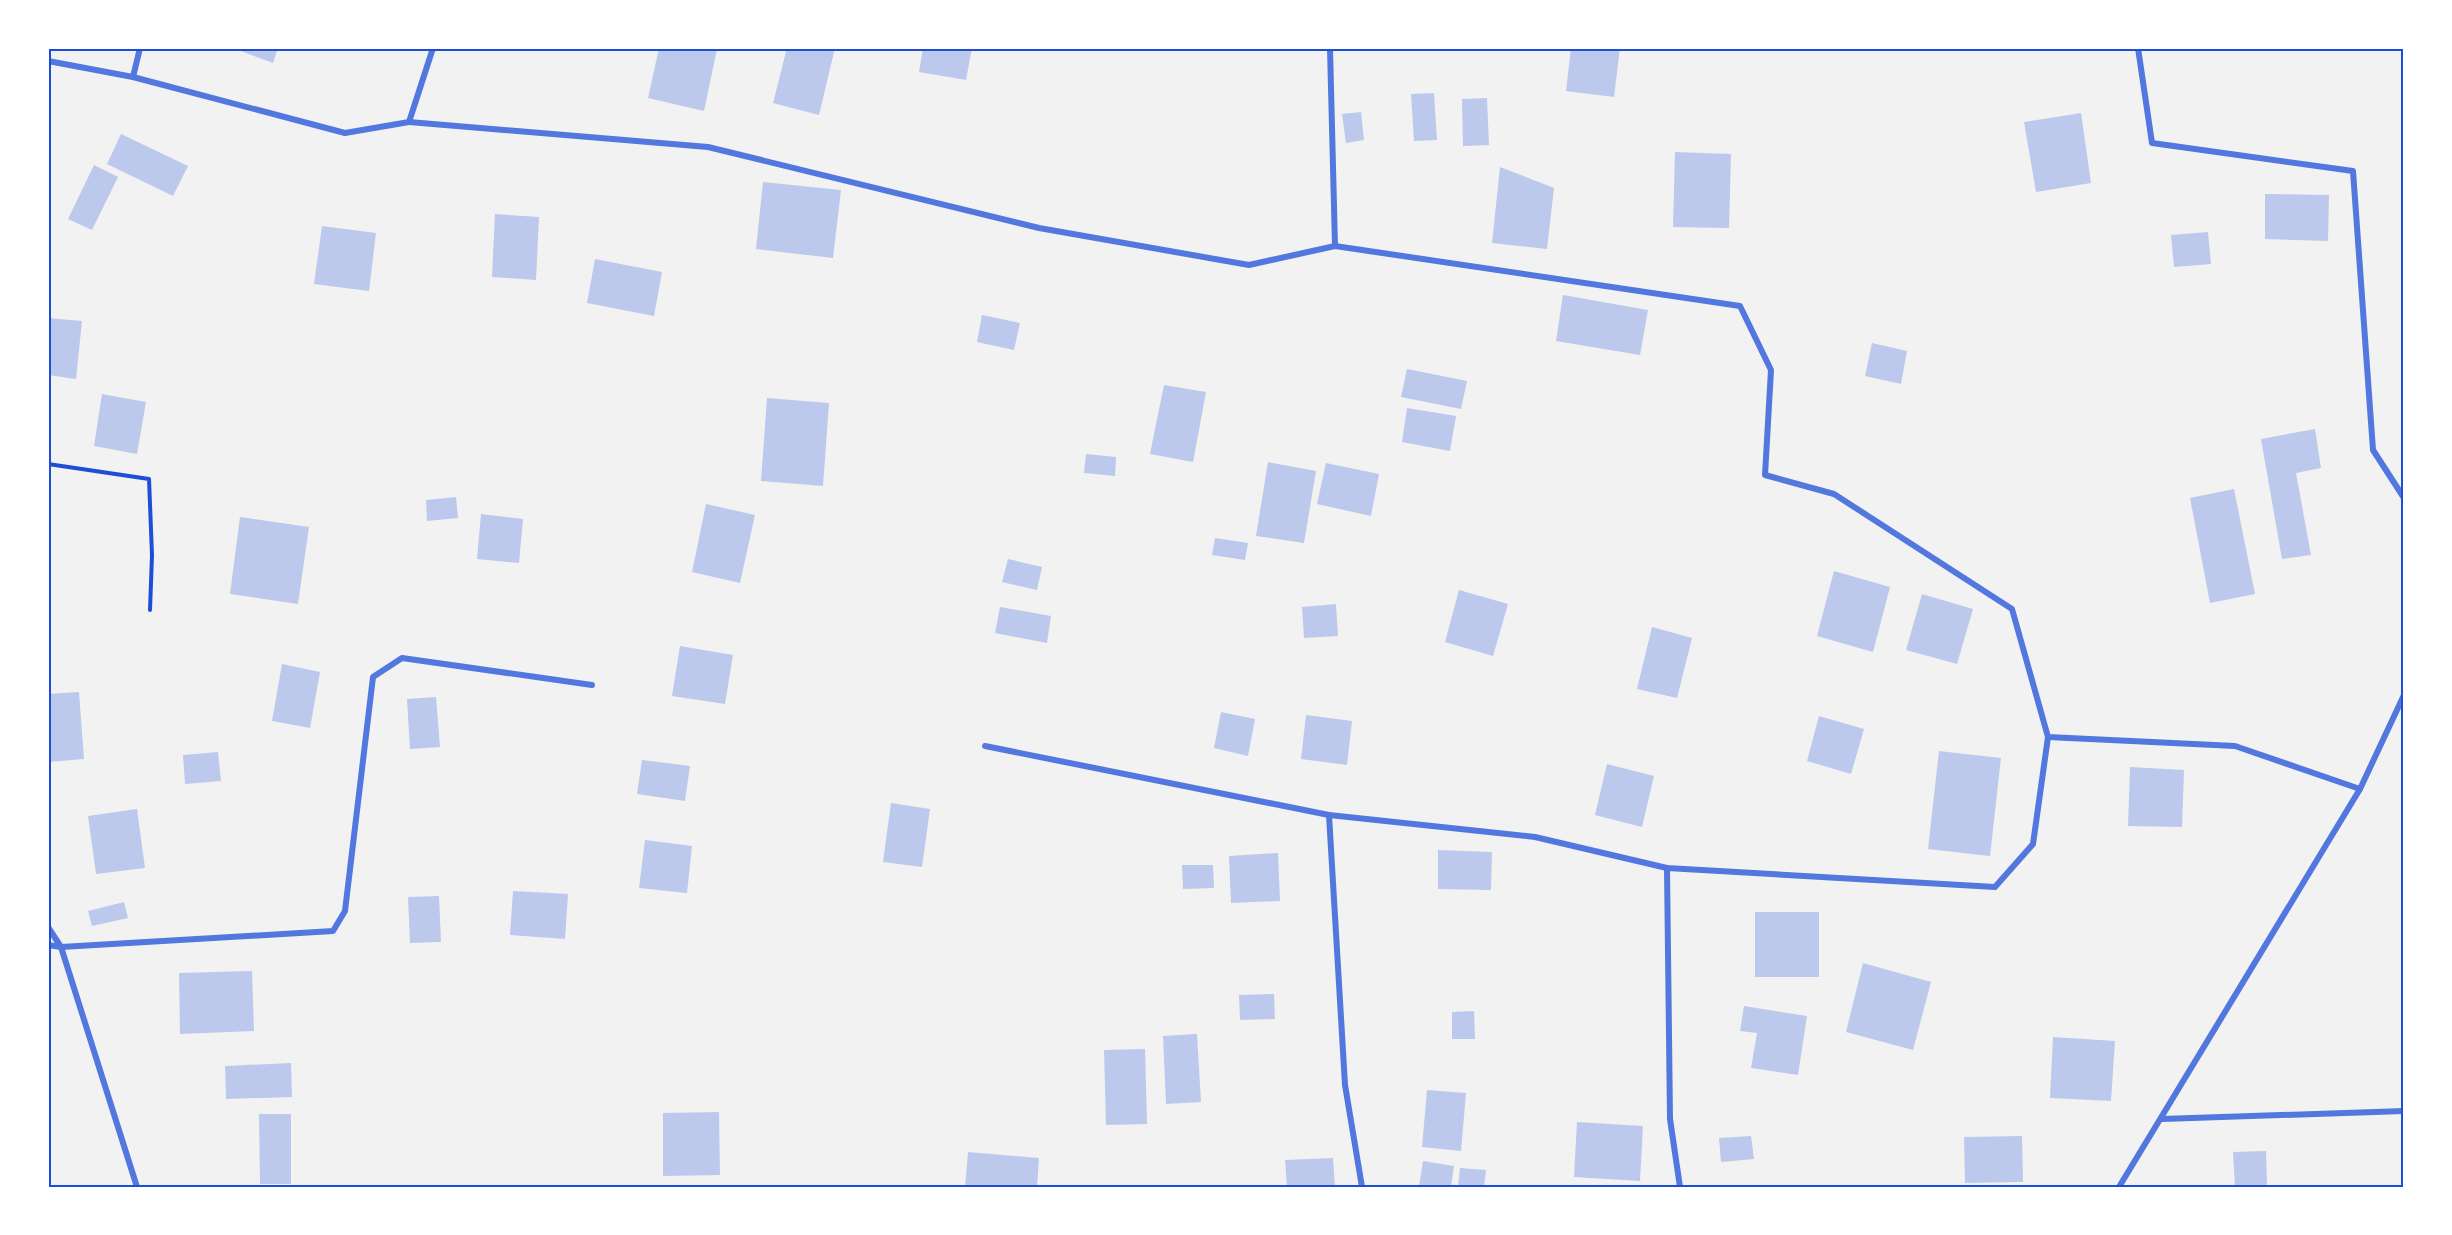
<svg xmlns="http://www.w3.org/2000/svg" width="2452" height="1235" viewBox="0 0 2452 1235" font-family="Spectral,serif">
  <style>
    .building { fill: #bdc9ec }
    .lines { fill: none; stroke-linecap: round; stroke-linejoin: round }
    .path { stroke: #1d4ed8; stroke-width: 4 }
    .minor { stroke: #5277de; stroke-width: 6 }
    .neatline { fill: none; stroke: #1d4ed8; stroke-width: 2 }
  </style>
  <rect width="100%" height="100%" fill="#f2f2f2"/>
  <g class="building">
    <path d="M233 48H278L273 63Z"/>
    <path d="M659 48 717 49 704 111 648 98Z"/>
    <path d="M787 48H835L819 115 773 103Z"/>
    <path d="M923 48H972L966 80 919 72Z"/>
    <path d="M1571 48H1620L1614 97 1566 91Z"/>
    <path d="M1434 93 1437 140 1414 141 1411 94Z"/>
    <path d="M1487 98 1489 145 1463 146 1462 99Z"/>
    <path d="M1361 112 1364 140 1346 143 1342 114Z"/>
    <path d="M2081 113 2091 183 2036 192 2024 122Z"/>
    <path d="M121 134 188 166 173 196 107 164Z"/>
    <path d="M1675 152 1731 154 1729 228 1673 227Z"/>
    <path d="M94 165 118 177 92 230 68 219Z"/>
    <path d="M1500 167 1554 188 1547 249 1492 243Z"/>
    <path d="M763 182 841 190 833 258 756 249Z"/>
    <path d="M2265 194 2329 195 2328 241 2265 239Z"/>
    <path d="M495 214 539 217 536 280 492 277Z"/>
    <path d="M322 226 376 233 369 291 314 284Z"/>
    <path d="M2208 232 2211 264 2174 267 2171 235Z"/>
    <path d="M595 259 662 272 654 316 587 303Z"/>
    <path d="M1563 295 1648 310 1640 355 1556 341Z"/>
    <path d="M982 315 1020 323 1014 350 977 342Z"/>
    <path d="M48 318 82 321 76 379 48 375Z"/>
    <path d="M1872 343 1907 351 1901 384 1865 376Z"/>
    <path d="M1407 369 1467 381 1461 409 1401 397Z"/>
    <path d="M1164 385 1206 392 1193 462 1150 454Z"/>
    <path d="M102 394 146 402 137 454 94 446Z"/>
    <path d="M767 398 829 403 823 486 761 481Z"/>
    <path d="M1407 408 1456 416 1450 451 1402 442Z"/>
    <path d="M2315 429 2321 468 2296 473 2311 555 2282 559 2261 439Z"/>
    <path d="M1086 454 1116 457 1115 476 1084 473Z"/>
    <path d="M1268 462 1316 471 1304 543 1256 536Z"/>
    <path d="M1326 463 1379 474 1371 516 1317 504Z"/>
    <path d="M2234 489 2255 594 2210 603 2190 498Z"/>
    <path d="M456 497 458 518 427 521 426 500Z"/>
    <path d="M706 504 755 515 740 583 692 572Z"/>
    <path d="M481 514 523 519 519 563 477 559Z"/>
    <path d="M240 517 309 527 298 604 230 594Z"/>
    <path d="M1215 538 1248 543 1245 560 1212 555Z"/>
    <path d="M1008 559 1042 567 1037 590 1002 582Z"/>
    <path d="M1834 571 1890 587 1873 652 1817 636Z"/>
    <path d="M1459 590 1508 604 1493 656 1445 642Z"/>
    <path d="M1922 594 1973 609 1957 664 1906 650Z"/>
    <path d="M1336 604 1338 636 1304 638 1302 607Z"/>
    <path d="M1000 607 1051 616 1047 643 995 633Z"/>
    <path d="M1652 627 1692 638 1677 698 1637 689Z"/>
    <path d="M680 646 733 655 725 704 672 696Z"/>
    <path d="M282 664 320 672 310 728 272 721Z"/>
    <path d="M79 692 84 759 48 762V694Z"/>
    <path d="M436 697 440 747 410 749 407 699Z"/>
    <path d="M1221 712 1255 719 1248 756 1214 748Z"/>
    <path d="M1306 715 1352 721 1347 765 1301 759Z"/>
    <path d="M1819 716 1864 729 1851 774 1807 761Z"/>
    <path d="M1939 751 2001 758 1990 856 1928 849Z"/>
    <path d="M218 752 221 781 185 784 183 755Z"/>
    <path d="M642 760 690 766 685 801 637 794Z"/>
    <path d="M1607 764 1654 776 1642 827 1595 815Z"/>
    <path d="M2130 767 2184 770 2182 827 2128 826Z"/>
    <path d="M891 803 930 809 922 867 883 862Z"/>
    <path d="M137 809 145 868 96 874 88 816Z"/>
    <path d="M645 840 692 846 687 893 639 888Z"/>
    <path d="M1438 850 1492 852 1491 890 1438 889Z"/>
    <path d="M1278 853 1280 901 1231 903 1229 856Z"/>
    <path d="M1182 865H1213L1214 888 1183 889Z"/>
    <path d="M513 891 568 894 565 939 510 935Z"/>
    <path d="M439 896 441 942 410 943 408 897Z"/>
    <path d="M124 902 128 918 92 926 88 911Z"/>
    <rect x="1755" y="912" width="64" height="65"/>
    <path d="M1863 963 1931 982 1913 1050 1846 1032Z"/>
    <path d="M252 971 254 1031 180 1034 179 973Z"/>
    <path d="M1274 994 1275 1019 1240 1020 1239 995Z"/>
    <path d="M1744 1006 1807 1016 1798 1075 1751 1068 1757 1033 1740 1031Z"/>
    <path d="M1474 1011 1475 1039H1452V1012Z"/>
    <path d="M1197 1034 1201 1102 1166 1104 1163 1036Z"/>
    <path d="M2053 1037 2115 1041 2111 1101 2050 1098Z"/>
    <path d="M1145 1049 1147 1124 1106 1125 1104 1050Z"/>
    <path d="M291 1063 292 1097 226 1099 225 1066Z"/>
    <path d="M1427 1090 1466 1093 1461 1151 1422 1147Z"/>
    <path d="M719 1112 720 1175 663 1176V1113Z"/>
    <path d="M259 1114H291V1184H260Z"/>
    <path d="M1577 1122 1643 1126 1640 1181 1574 1177Z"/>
    <path d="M1751 1136 1754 1159 1721 1162 1719 1138Z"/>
    <path d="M2022 1136 2023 1182 1965 1183 1964 1137Z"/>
    <path d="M2266 1151 2267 1187H2235L2233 1152Z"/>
    <path d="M968 1152 1039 1158 1037 1187H965Z"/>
    <path d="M1333 1158 1335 1187H1287L1285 1160Z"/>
    <path d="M1423 1161 1454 1166 1451 1187H1419Z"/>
    <path d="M1460 1168 1486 1170 1484 1187H1458Z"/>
  </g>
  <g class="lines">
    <path class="path" d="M48 464 149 479 152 555 150 610"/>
    <g class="minor">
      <path d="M1330 48 1335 246"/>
      <path d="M2138 48 2152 143 2353 171 2373 450 2404 498"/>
      <path d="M48 61 133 77 345 133 409 122 433 48"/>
      <path d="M133 77 140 48"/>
      <path d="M409 122 708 147 1039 228 1249 265 1335 246 1740 306 1771 370 1765 475 1834 494 2012 609 2048 737 2235 746 2360 789"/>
      <path d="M985 746 1329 815 1535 837 1667 868 1995 887 2033 844 2048 737"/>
      <path d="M1329 815 1345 1085 1362 1187"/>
      <path d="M1667 868 1670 1119 1680 1187"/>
      <path d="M48 927 61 947 137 1187"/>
      <path d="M48 945 61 947 333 931 345 911 373 677 402 658 592 685"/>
      <path d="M2162 1119 2404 1111"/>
      <path d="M2119 1187 2360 789 2404 695"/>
    </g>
  </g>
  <rect width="2452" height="1235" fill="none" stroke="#ffffff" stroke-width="99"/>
  <rect x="50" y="50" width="2352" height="1136" class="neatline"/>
</svg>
